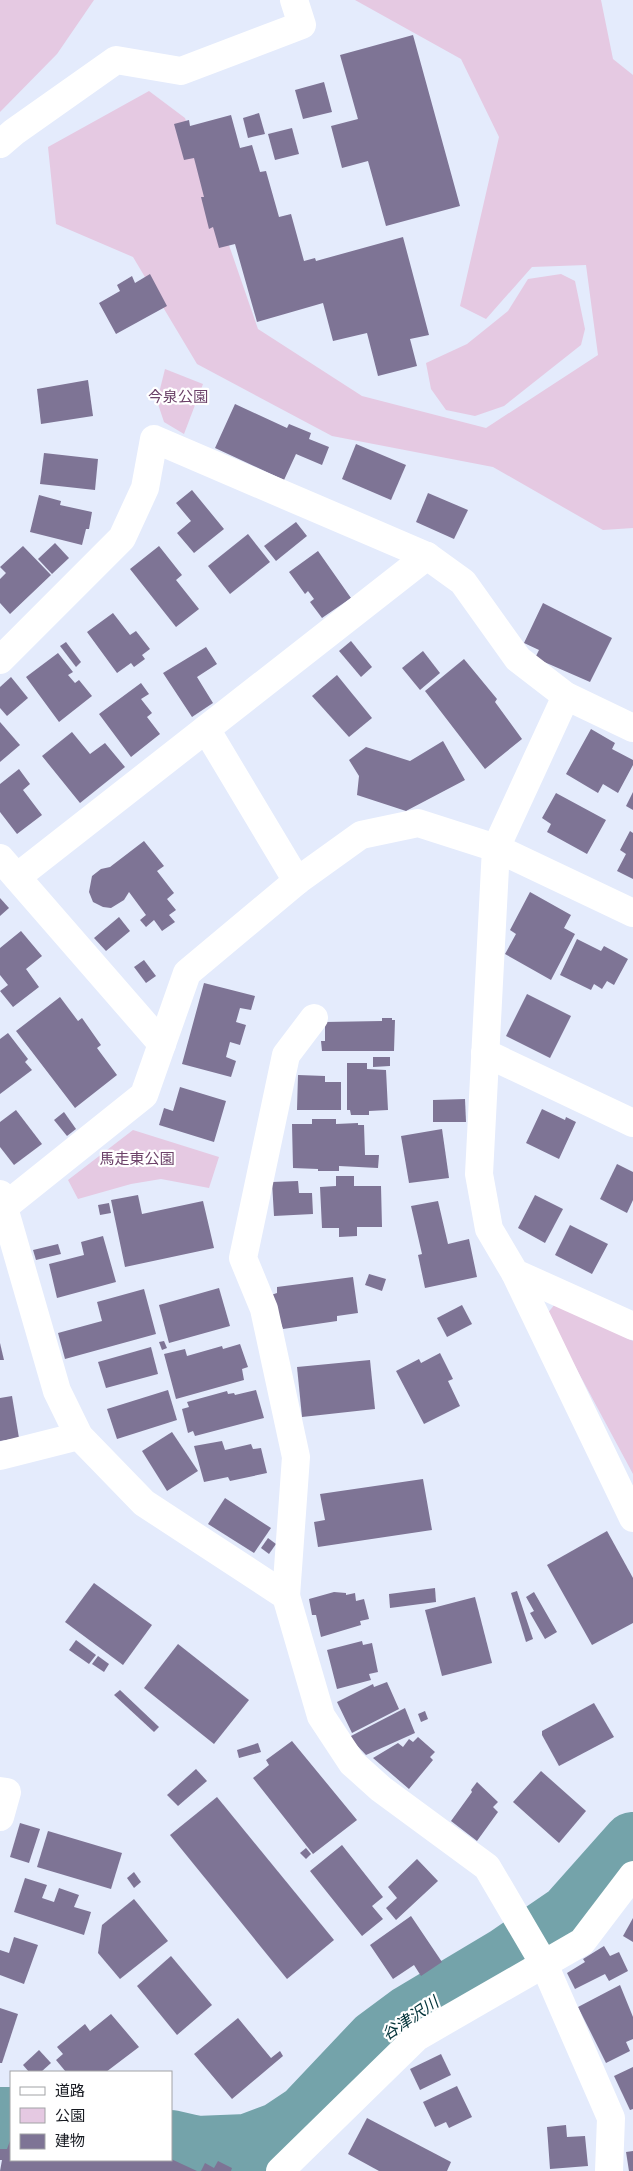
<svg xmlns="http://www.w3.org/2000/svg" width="633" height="2171" viewBox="0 0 633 2171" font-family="Ubuntu,'Noto Sans JP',sans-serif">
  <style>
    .green { fill: #e5c9e2 }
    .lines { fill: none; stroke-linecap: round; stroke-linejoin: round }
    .river { stroke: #74a3aa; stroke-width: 62 }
    .building { fill: #7e7495 }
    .minor { stroke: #fff; stroke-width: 28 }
    .labels { text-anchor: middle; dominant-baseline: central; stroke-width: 4.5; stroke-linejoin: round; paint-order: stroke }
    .park-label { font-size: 15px; fill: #6c4269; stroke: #fff }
    .water-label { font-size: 16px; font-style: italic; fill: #033339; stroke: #fff }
  </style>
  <rect width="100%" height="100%" fill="#e4ebfc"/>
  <g class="green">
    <path d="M0 0H94L57 54 0 112Z"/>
    <path d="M355 0H601L613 59 633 75V528L603 530 493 467 332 436 197 364 133 257 56 224 48 147 149 91 185 118 258 329 362 396 486 428 598 355 586 265 532 267 486 319 460 306 499 137 461 59Z"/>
    <path d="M561 274 575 281 585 329 581 345 504 406 475 416 446 410 431 389 426 363 467 344 508 311 528 279Z"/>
    <path d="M165 369 203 384 184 434 164 422 157 401Z"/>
    <path d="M133 1130 219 1157 209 1188 161 1179 131 1184 78 1199 68 1180Z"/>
    <path d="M555 1304 633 1341V1474L547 1314Z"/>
  </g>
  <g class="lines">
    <g class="river">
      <path d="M0 2118H11"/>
      <path d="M171 2141 197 2147 247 2145 279 2133 306 2115 376 2041 411 2015 508 1957 569 1915 633 1843"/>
    </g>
  </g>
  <g class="building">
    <path d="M413 35 460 206 386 226 368 161 342 168 331 126 358 119 340 55Z"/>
    <path d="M324 82 332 112 303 119 295 90Z"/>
    <path d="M259 113 265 134 248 138 243 118Z"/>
    <path d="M231 115 240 148 252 145 260 172 266 171 279 217 291 214 304 261 315 258 316 261 403 237 429 335 410 339 417 366 378 376 367 333 333 341 323 303 257 322 235 244 219 248 213 227 209 229 201 197H204L194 158 184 160 174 124 189 120 190 126Z"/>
    <path d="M292 128 299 154 275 160 268 134Z"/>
    <path d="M150 274 167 306 116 334 99 303 120 291 117 285 132 276 135 283Z"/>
    <path d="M88 380 93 416 41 424 37 389Z"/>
    <path d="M235 404 287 428 289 424 311 433 309 439 329 447 322 465 296 454 284 480 215 448Z"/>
    <path d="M356 444 406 465 391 500 342 479Z"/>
    <path d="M44 453 98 459 95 490 40 484Z"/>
    <path d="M192 490 224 529 194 553 177 533 191 521 176 503Z"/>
    <path d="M428 493 468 510 454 539 416 522Z"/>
    <path d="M39 495 61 501 60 505 92 512 89 529H86L82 545 30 532Z"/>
    <path d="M296 522 307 536 276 561 264 546Z"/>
    <path d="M248 534 270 562 230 594 208 566Z"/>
    <path d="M55 543 69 558 52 574 38 559Z"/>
    <path d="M23 546 51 575 10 614 0 603V579L6 573 0 567Z"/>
    <path d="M159 546 182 575 176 580 199 609 176 627 130 569Z"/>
    <path d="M318 551 351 598 322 618 310 602 314 599 308 591 305 594 289 572Z"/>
    <path d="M543 603 612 638 590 682 535 658 539 650 524 643Z"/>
    <path d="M113 613 130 635 136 631 150 649 142 655 145 659 134 667 131 663 117 673 87 632Z"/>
    <path d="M351 641 372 667 361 677 339 651Z"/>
    <path d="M66 642 81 662 76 667 60 646Z"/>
    <path d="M206 647 217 664 197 677 213 703 192 717 163 673Z"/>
    <path d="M423 651 440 673 420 690 402 668Z"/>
    <path d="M58 653 73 672 68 675 75 683 79 680 92 696 59 722 26 677Z"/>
    <path d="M464 659 497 699 495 702 522 739 485 769 425 691Z"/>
    <path d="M337 675 372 718 349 737 312 696Z"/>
    <path d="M11 677 28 698 7 716 0 708V687Z"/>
    <path d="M141 683 149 694 141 699 152 713 147 717 160 734 131 757 99 714Z"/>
    <path d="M0 722 20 745 0 762Z"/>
    <path d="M591 729 615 743 612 749 633 760V765L618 793 603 784 598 793 566 774Z"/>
    <path d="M72 732 90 754 105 743 125 767 80 803 42 756Z"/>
    <path d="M443 741 465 780 406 811 357 795 359 776 349 760 366 747 410 761Z"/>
    <path d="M19 769 30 784 23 790 42 815 17 834 0 812V784Z"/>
    <path d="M633 792V810L626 806Z"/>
    <path d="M556 793 606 820 587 854 547 832 551 824 542 818Z"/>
    <path d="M630 831 633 833V879L617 871 626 854 620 850Z"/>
    <path d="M144 841 164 866 157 871 174 893 167 899 176 910 169 915 175 922 162 931 154 920 146 927 140 920 146 915 129 892 124 900 111 908 103 907 93 902 89 892 92 876 101 869 110 867Z"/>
    <path d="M530 892 571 915 564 928 575 934 551 980 505 954 516 934 510 930Z"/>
    <path d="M0 898 9 908 0 916Z"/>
    <path d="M119 917 130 931 106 951 94 938Z"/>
    <path d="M21 931 42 956 26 969 39 987 13 1007 0 991 8 985 0 975V948Z"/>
    <path d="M577 939 601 951 604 946 628 959 614 985 607 981 602 989 594 984 591 990 560 975Z"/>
    <path d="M144 960 156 976 146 983 134 967Z"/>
    <path d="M204 983 255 996 251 1010 240 1008 236 1022 246 1025 240 1045 230 1042 226 1057 236 1061 231 1077 182 1064Z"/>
    <path d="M527 994 571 1016 550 1058 506 1036Z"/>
    <path d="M60 997 78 1021 82 1018 101 1045 97 1048 117 1075 75 1108 16 1031Z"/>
    <path d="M382 1018H392V1020H395L394 1051H322L321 1041H325V1022L382 1021Z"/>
    <path d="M8 1033 28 1059 25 1062 32 1070 0 1094V1039Z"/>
    <path d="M373 1057H390V1066L373 1067Z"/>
    <path d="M347 1063H367V1069L386 1070 388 1110 369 1111V1115H351L350 1110H347Z"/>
    <path d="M298 1075 325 1076V1082H341V1110H297Z"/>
    <path d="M180 1087 226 1101 214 1142 159 1125 164 1108 173 1111Z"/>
    <path d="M465 1099 466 1122H433V1100Z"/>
    <path d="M542 1109 565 1120 566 1117 576 1122 559 1159 526 1143Z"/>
    <path d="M16 1110 42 1144 14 1165 0 1147V1122Z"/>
    <path d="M64 1112 76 1129 67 1136 54 1120Z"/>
    <path d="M312 1119H336V1124L358 1123V1125H364L365 1155H379L378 1168 339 1166V1171H318V1169L293 1168 292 1124H312Z"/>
    <path d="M442 1129 449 1178 409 1183 401 1136Z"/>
    <path d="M617 1164 633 1172V1200L627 1213 600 1199Z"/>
    <path d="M336 1176H354V1186H381L382 1227H357V1236L339 1237V1228H322L320 1187 336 1186Z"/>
    <path d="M298 1181 299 1193H312L313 1214 274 1216 272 1182Z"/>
    <path d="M138 1195 142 1214 203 1201 214 1248 125 1267 111 1200Z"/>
    <path d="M535 1195 563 1209 545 1243 518 1228Z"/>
    <path d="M438 1201 448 1244 469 1239 477 1277 425 1288 418 1255 422 1254 411 1206Z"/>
    <path d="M109 1203 111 1213 100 1215 98 1205Z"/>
    <path d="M570 1225 608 1244 592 1274 555 1255Z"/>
    <path d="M103 1236 116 1282 57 1298 49 1264 84 1255 81 1242Z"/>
    <path d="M58 1244 61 1254 36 1260 33 1250Z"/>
    <path d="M369 1274 386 1279 382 1291 365 1285Z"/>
    <path d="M353 1277 358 1313 337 1316V1321L283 1329 271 1295 277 1293V1287Z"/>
    <path d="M219 1288 230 1326 169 1343 159 1305Z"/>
    <path d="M144 1289 156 1334 65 1359 58 1333 102 1321 97 1302Z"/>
    <path d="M462 1305 472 1324 447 1337 437 1318Z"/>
    <path d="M164 1341 167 1348 162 1350 159 1342Z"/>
    <path d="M0 1343 4 1360H0Z"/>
    <path d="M240 1344 248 1367 242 1369 244 1380 176 1399 164 1354 185 1349 187 1356 222 1346 223 1349Z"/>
    <path d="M151 1347 158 1374 106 1388 98 1362Z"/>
    <path d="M440 1353 453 1379 448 1381 460 1406 424 1424 396 1371 419 1359 421 1363Z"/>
    <path d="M370 1360 375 1409 302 1417 297 1367Z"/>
    <path d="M168 1390 177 1420 117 1439 107 1409Z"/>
    <path d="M256 1390 264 1418 195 1436 193 1431 188 1433 182 1409 189 1407 187 1402 227 1391 228 1394 234 1393 235 1395Z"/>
    <path d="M12 1396 19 1438 0 1441V1398Z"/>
    <path d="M172 1432 198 1471 167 1491 142 1451Z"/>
    <path d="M222 1441 225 1450 251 1444 253 1449 261 1448 267 1473 230 1481 228 1477 204 1482 194 1446Z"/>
    <path d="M423 1479 432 1530 318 1547 314 1522 325 1520 320 1494Z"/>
    <path d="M225 1498 271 1528 254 1553 208 1524Z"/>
    <path d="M607 1531 633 1578V1623L592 1645 547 1565Z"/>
    <path d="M268 1538 276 1544 269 1554 261 1548Z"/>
    <path d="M94 1583 152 1625 123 1665 65 1622Z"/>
    <path d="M435 1588 436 1602 390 1608 389 1594Z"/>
    <path d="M517 1591 533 1639 526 1642 511 1593Z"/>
    <path d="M334 1592 346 1593V1595L355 1593 356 1601 364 1599 369 1619 360 1621 361 1625 321 1637 316 1615H312L309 1599Z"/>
    <path d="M534 1592 557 1632 545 1639 530 1613 534 1611 526 1597Z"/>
    <path d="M475 1597 492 1663 442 1676 425 1610Z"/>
    <path d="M76 1640 96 1655 89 1664 69 1650Z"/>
    <path d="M362 1641 363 1645 372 1643 378 1672 369 1674 371 1680 337 1689 327 1650Z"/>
    <path d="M178 1644 249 1700 214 1744 144 1688Z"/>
    <path d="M98 1656 109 1664 104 1672 92 1664Z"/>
    <path d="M387 1682 399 1709 352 1733 337 1702 373 1684 374 1687Z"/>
    <path d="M120 1690 159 1727 154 1732 114 1695Z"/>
    <path d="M594 1703 614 1737 559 1766 542 1735V1731Z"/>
    <path d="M405 1708 415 1733 366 1755 349 1737Z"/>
    <path d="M425 1711 428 1719 421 1722 418 1714Z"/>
    <path d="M418 1737 435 1752 430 1757 433 1760 409 1789 373 1758 398 1743 403 1747 409 1739 413 1742Z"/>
    <path d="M292 1741 357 1820 313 1854 253 1778 269 1765 266 1760Z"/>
    <path d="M258 1743 261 1752 239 1758 237 1750Z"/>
    <path d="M196 1769 207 1781 178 1806 167 1795Z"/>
    <path d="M541 1771 586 1811 559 1843 513 1802Z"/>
    <path d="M477 1782 498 1802 493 1807 498 1812 477 1841 451 1821 472 1792 471 1790Z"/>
    <path d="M217 1797 334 1940 287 1979 170 1835Z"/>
    <path d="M20 1823 40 1829 29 1863 10 1857Z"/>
    <path d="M48 1831 122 1853 111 1889 37 1867Z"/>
    <path d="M342 1845 383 1897 372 1906 383 1919 362 1936 310 1871Z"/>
    <path d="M306 1848 311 1854 306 1859 300 1853Z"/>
    <path d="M417 1859 438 1881 396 1920 386 1908 397 1898 388 1887Z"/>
    <path d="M134 1872 141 1882 134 1888 127 1878Z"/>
    <path d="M25 1878 47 1885 42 1898 54 1902 59 1888 79 1895 74 1907 91 1912 84 1935 14 1912Z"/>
    <path d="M134 1899 168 1941 120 1979 98 1953 102 1925Z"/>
    <path d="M411 1916 442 1962 421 1976 414 1965 393 1979 370 1945Z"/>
    <path d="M633 1918V1942L623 1936Z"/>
    <path d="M14 1937 38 1945 24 1984 0 1975V1950L9 1953Z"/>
    <path d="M604 1946 610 1956 619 1952 628 1971 609 1981 605 1974 575 1989 567 1973 585 1962 583 1959Z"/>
    <path d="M171 1956 212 2005 177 2035 137 1986Z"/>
    <path d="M620 1985 633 2017V2039L626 2042 630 2051 606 2063 578 2007Z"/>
    <path d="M0 2008 18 2014 2 2063H0Z"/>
    <path d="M111 2014 139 2047 106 2072H66L56 2060 63 2054 57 2047 85 2024 90 2031Z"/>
    <path d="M238 2018 271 2058 280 2051 283 2056 232 2099 194 2054Z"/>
    <path d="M39 2050 51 2063 41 2072H29L23 2065Z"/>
    <path d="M441 2054 451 2075 420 2090 410 2069Z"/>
    <path d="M633 2067V2109L630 2110 614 2076Z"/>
    <path d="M457 2086 472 2117 449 2128 446 2122 435 2127 423 2102Z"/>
    <path d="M367 2118 451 2162 447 2171H379L348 2154Z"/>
    <path d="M566 2125 567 2137 585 2136 588 2166 550 2169 547 2127Z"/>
    <path d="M11 2138V2160L171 2159 197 2171H0L2 2160H0V2149H7Z"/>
    <path d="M633 2151V2171H629L626 2152Z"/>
    <path d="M218 2161 232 2168 231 2171H201L205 2163 214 2168Z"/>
  </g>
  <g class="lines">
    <g class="minor">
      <path d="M0 144 14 132 116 60 181 71 302 25 294 0"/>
      <path d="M0 660 122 538 145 488 154 439 427 556 463 582 518 659 566 696 633 728"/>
      <path d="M566 696 496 848 479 1174 489 1229 515 1273 633 1326"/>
      <path d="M206 729 297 881"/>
      <path d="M0 858 162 1044"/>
      <path d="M17 877 427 556"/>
      <path d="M485 1053 633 1123"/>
      <path d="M0 1194 57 1391 79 1436 144 1503 286 1596 321 1716 352 1763 381 1789 487 1867 544 1964 611 2118 609 2171"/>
      <path d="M4 1207 144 1095 187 973 297 881 361 835 418 823 496 848 633 913"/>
      <path d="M515 1273 633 1518"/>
      <path d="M0 1456 79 1436"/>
      <path d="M286 1596 296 1457 264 1309 243 1258 286 1055 314 1018"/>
      <path d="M0 1791 7 1792 0 1817"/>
      <path d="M280 2171 417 2037 582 1942 633 1875"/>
    </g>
  </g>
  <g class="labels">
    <g class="park-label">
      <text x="178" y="396">今泉公園</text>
      <text x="137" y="1158">馬走東公園</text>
    </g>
    <g class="water-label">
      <text transform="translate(410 2018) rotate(-34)">谷津沢川</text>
    </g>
  </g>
  <rect x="10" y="2071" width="162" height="90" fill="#ffffff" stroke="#a2a3a6"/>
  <rect x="20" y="2087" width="25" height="8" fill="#ffffff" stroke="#a2a3a6"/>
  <text x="55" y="2096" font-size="15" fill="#161920">道路</text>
  <rect x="20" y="2108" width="25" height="15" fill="#e5c9e2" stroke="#a2a3a6"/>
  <text x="55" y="2121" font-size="15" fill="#161920">公園</text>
  <rect x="20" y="2134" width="25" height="15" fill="#7e7495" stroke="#a2a3a6"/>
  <text x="55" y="2146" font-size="15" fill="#161920">建物</text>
</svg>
